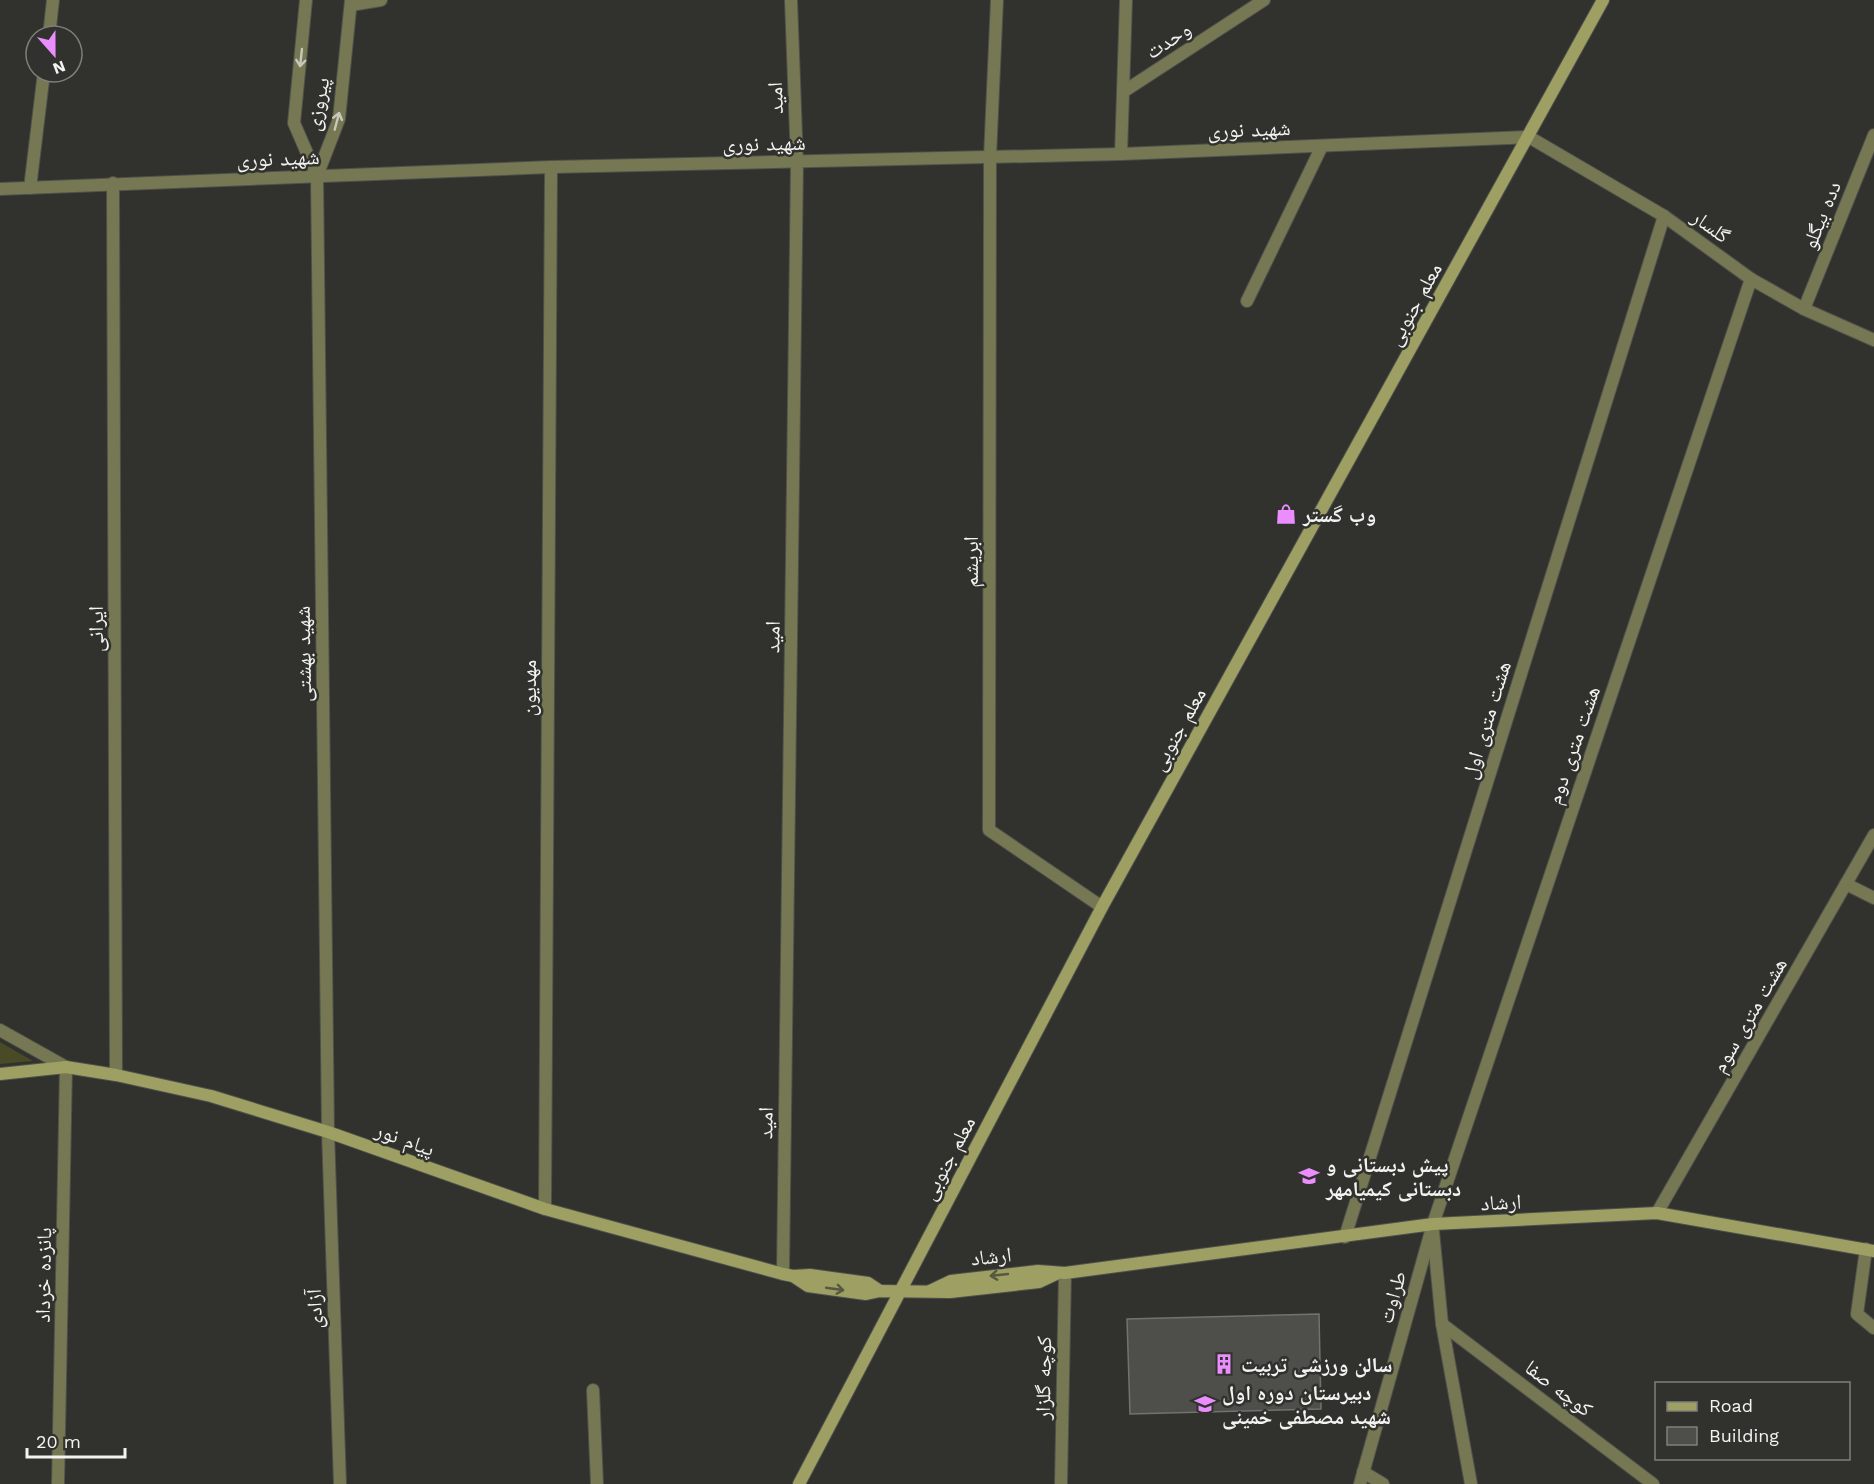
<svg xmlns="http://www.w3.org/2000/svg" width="1874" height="1484" viewBox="0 0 1874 1484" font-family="'Work Sans','Noto Naskh Arabic',sans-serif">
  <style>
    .green { fill: #494b27 }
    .building { fill: #4e4e4a; stroke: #72736e; stroke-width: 1.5 }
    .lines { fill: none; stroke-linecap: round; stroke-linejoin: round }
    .lane-casing { stroke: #50504c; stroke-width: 14 }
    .street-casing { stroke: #50504c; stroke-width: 14 }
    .secondary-casing { stroke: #50504c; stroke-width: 14 }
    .lane { stroke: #767853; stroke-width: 12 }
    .street { stroke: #767853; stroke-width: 12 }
    .secondary { stroke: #9ea063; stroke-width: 12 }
    .oneway { stroke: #c7c8ba }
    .oneway2 { stroke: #575840 }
    .labels { text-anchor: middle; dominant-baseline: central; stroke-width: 5; stroke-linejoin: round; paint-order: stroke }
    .street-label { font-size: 21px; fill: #f3f3f1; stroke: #31312d }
    .poi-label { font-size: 21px; font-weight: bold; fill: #f3f3f1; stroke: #31312d; text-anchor: start }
  </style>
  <rect width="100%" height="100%" fill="#31312d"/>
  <path class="green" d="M0 1042 33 1061 0 1064Z"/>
  <path class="building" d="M1319 1314 1321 1409 1130 1414 1127 1319Z"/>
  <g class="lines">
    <g class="lane-casing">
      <path id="lane" d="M593 1390 597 1484"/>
    </g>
    <g class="street-casing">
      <g id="street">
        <path d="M306 0 294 123 317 176 328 1132 340 1484"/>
        <path d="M997 0 990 157 989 830 1102 907"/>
        <path d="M351 5 381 0"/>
        <path d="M49 36 53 0"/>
        <path d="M1123 92 1264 0"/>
        <path d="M1121 154 1126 0"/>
        <path d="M317 176 339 119 351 0"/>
        <path d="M113 183 116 1075"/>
        <path d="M30 188 44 72"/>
        <path d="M0 189 551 167 1121 154 1529 137 1664 216 1751 279 1804 309 1874 340"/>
        <path d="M1247 301 1322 146"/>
        <path d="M1804 309 1874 135"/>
        <path d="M1846 884 1874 898"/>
        <path d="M0 1030 66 1067 58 1484"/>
        <path d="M545 1209 551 167"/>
        <path d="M1657 1213 1874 835"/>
        <path d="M1433 1231 1442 1324 1471 1484"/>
        <path d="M1345 1237 1664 216"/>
        <path d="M1866 1249 1857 1314 1874 1328"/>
        <path d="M783 1274 797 162 791 0"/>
        <path d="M1442 1324 1653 1484"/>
        <path d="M1363 1472 1383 1484"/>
        <path d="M1061 1484 1065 1273"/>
        <path d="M1360 1484 1433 1224 1751 279"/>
      </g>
    </g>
    <g class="secondary-casing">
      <g id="secondary">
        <path d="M0 1074 66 1067 116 1075 211 1096 328 1132 545 1209 783 1274 793 1276 810 1275 868 1283 880 1291"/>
        <path d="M793 1276 808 1286 866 1294 880 1291 950 1292 1039 1282 1056 1274"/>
        <path d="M930 1291 951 1281 1038 1271 1065 1273 1433 1224 1657 1213 1874 1251"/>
        <path d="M799 1484 1102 907 1603 0"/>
      </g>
    </g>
    <use href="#lane" class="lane"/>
    <use href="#street" class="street"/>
    <use href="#secondary" class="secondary"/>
  </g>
  <defs><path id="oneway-shaft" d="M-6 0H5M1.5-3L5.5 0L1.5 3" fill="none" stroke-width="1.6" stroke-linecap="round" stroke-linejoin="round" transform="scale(1.5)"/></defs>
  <g class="oneway">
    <use href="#oneway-shaft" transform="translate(301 58) rotate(96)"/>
    <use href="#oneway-shaft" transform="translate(337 121) rotate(-75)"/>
  </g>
  <g class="oneway2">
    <use href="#oneway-shaft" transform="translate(999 1275) rotate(174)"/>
    <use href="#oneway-shaft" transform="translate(835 1289) rotate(8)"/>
  </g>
  <defs>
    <g id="shop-bare" transform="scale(1.62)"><path d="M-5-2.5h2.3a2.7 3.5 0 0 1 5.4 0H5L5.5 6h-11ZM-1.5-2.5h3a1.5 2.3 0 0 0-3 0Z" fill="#ea8dfd" stroke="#31312d" stroke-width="2.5" paint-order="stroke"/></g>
    <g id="school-bare" transform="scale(1.62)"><path d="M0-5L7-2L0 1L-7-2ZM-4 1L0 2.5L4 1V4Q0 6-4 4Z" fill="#ea8dfd" stroke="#31312d" stroke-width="2.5" paint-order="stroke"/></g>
    <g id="building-bare" transform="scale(1.62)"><path d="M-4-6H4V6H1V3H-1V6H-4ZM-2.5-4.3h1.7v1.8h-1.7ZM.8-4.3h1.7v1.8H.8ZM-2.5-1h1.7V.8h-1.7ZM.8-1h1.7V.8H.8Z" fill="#ea8dfd" stroke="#31312d" stroke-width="2.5" paint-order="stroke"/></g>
  </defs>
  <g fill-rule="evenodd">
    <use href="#shop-bare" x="1286" y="514"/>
    <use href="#school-bare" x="1309" y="1176"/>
    <use href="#building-bare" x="1224" y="1364"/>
    <use href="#school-bare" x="1205" y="1404"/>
  </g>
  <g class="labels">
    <g class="street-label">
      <text transform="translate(1168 40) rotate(-33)">وحدت</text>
      <text transform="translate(775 98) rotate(-92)">امید</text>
      <text transform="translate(317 104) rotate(-79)">پیروزی</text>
      <text transform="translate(1249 129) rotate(-2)">شهید نوری</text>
      <text transform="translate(764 143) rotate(-1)">شهید نوری</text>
      <text transform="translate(278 158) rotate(-2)">شهید نوری</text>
      <text transform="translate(1821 215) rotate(-68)">دده بیگلو</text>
      <text transform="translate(1711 226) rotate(36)">گلسار</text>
      <text transform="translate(1414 304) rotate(-61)">معلم جنوبی</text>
      <text transform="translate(970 562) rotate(-90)">ابریشم</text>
      <text transform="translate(95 629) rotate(-90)">ایرانی</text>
      <text transform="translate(772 637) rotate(-89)">امید</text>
      <text transform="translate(303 654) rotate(-91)">شهید بهشتی</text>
      <text transform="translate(528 688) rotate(-90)">مهدیون</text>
      <text transform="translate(1486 720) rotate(-73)">هشت متری اول</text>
      <text transform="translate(1178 729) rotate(-61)">معلم جنوبی</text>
      <text transform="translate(1573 745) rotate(-71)">هشت متری دوم</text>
      <text transform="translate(1749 1015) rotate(-60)">هشت متری سوم</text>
      <text transform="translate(765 1123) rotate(-89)">امید</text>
      <text transform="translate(405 1139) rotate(20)">پیام نور</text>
      <text transform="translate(948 1158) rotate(-62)">معلم جنوبی</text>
      <text transform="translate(1501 1202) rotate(-3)">ارشاد</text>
      <text transform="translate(991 1256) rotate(-6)">ارشاد</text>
      <text transform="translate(43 1275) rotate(-89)">پانزده خرداد</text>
      <text transform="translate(1392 1297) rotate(-74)">طراوت</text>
      <text transform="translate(314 1309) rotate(-92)">آزادی</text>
      <text transform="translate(1043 1378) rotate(-89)">کوچه گلزار</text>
      <text transform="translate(1559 1388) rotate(37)">کوچه صفا</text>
    </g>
    <g class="poi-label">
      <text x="1303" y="514">وب گستر</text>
      <text x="1326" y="1164">پیش دبستانی و<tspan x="1326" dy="24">دبستانی کیمیامهر</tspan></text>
      <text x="1241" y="1364">سالن ورزشی تربیت</text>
      <text x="1222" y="1392">دبیرستان دوره اول<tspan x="1222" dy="24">شهید مصطفی خمینی</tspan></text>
    </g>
  </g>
  <rect x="1655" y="1382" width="195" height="78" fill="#31312d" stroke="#7f7f7b" stroke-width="1.5"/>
  <rect x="1667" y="1402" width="30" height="9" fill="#9ea063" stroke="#7f7f7b" stroke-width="1.5"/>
  <text x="1709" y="1412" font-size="18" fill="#f3f3f1">Road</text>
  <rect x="1667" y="1427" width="30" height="18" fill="#4e4e4a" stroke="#7f7f7b" stroke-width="1.5"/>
  <text x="1709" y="1442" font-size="18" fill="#f3f3f1">Building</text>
  <g transform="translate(54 54) rotate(159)"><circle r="28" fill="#31312d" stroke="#7f7f7b" stroke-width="1.5"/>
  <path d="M0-4.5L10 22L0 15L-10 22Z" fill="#ea8dfd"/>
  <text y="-9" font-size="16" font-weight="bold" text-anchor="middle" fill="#f3f3f1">N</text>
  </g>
  <path d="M27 1448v9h98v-9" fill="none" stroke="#f3f3f1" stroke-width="3"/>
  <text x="36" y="1448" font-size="18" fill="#f3f3f1" stroke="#31312d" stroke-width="4.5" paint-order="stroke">20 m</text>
</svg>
